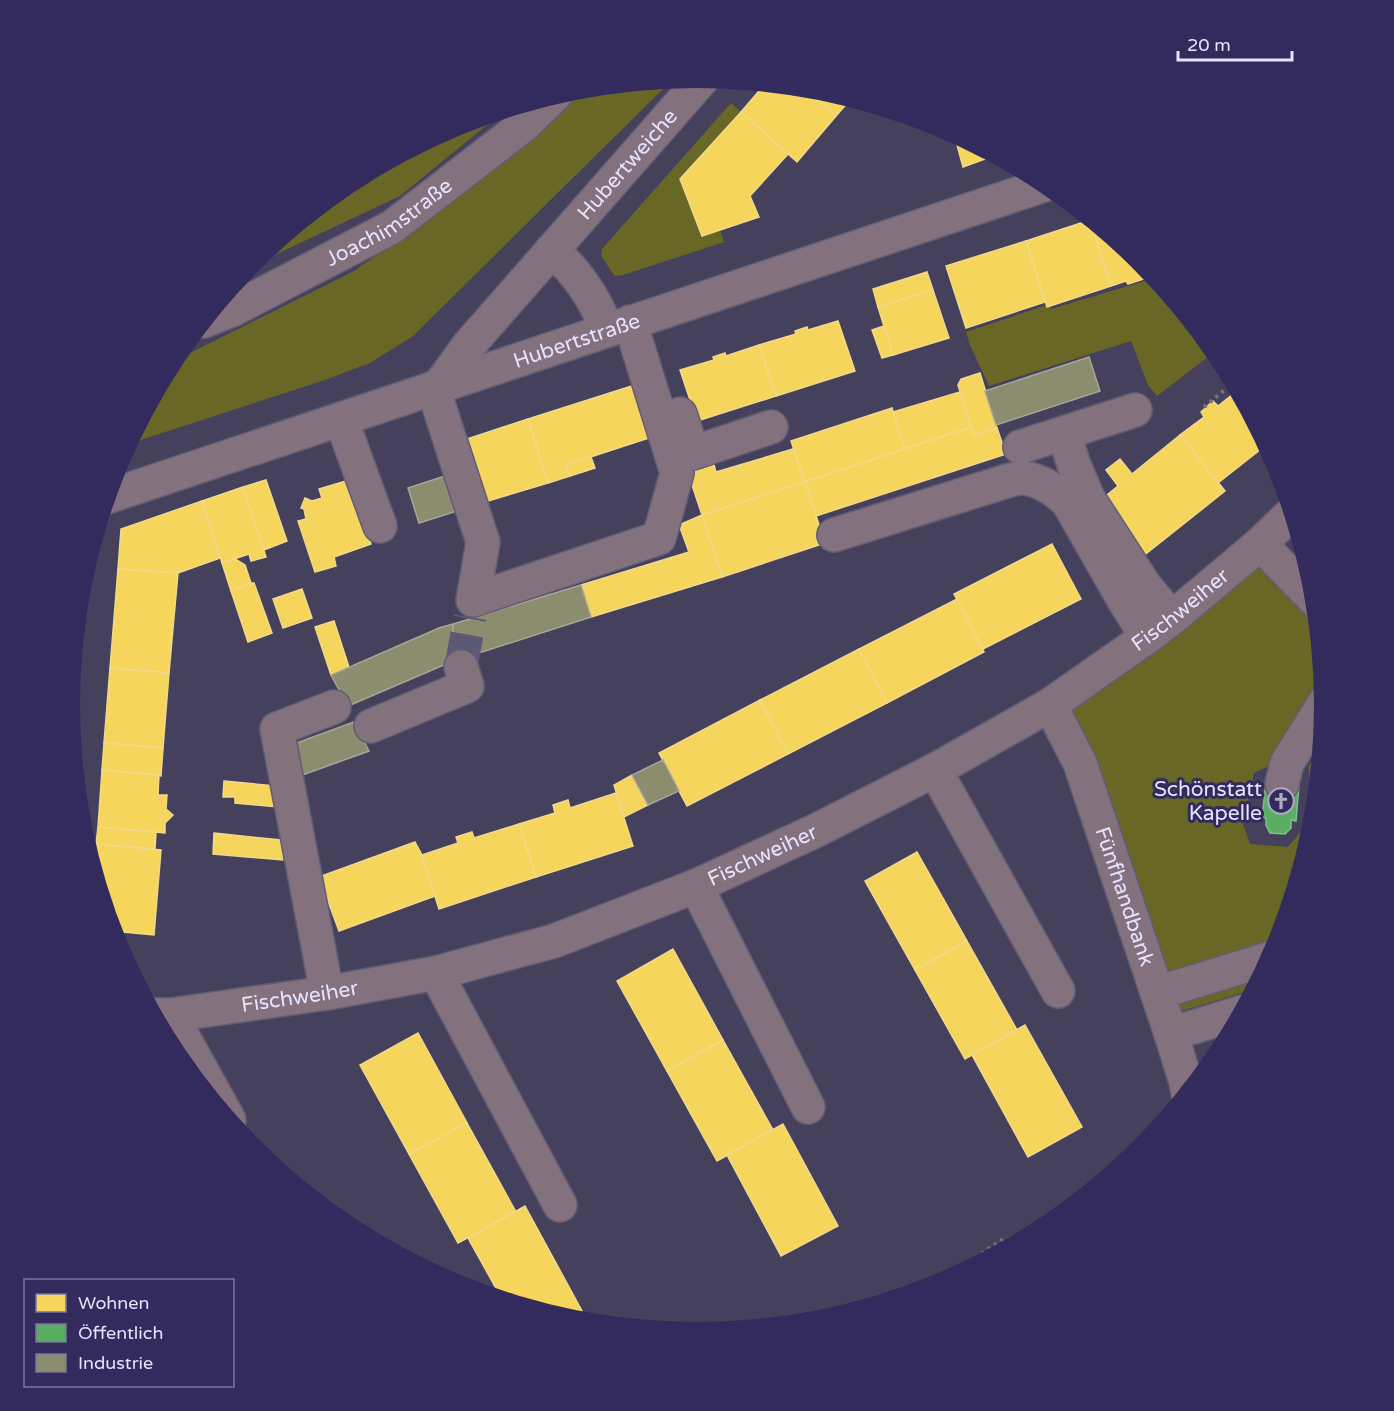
<svg xmlns="http://www.w3.org/2000/svg" width="1394" height="1411" viewBox="0 0 1394 1411" font-family="'Varela Round',sans-serif">
  <style>
    .green { fill: #696726 }
    .homes { fill: #f6d55c; stroke: #f1d98c; stroke-width: 1.5 }
    .public { fill: #5aae61; stroke: #84be90; stroke-width: 1.5 }
    .industry { fill: #8c8c6e; stroke: #a7a699; stroke-width: 1.5 }
    .lines { fill: none; stroke-linecap: round; stroke-linejoin: round }
    .minor-tunnel { stroke: #5d5975; stroke-width: 33; stroke-dasharray: 33 16; stroke-linecap: butt }
    .minor-casing { stroke: #605d74; stroke-width: 36 }
    .path { stroke: #7b6f7e; stroke-width: 4; stroke-dasharray: 3 4.5; stroke-linecap: butt }
    .minor { stroke: #83717e; stroke-width: 33 }
    .labels { text-anchor: middle; dominant-baseline: central; stroke-width: 6; stroke-linejoin: round; paint-order: stroke }
    .street-label { font-size: 21px; fill: #e5e3fd; stroke: #332a5d }
    .poi-label { font-size: 21px; fill: #e5e3fd; stroke: #332a5d; text-anchor: end }
  </style>
  <rect width="100%" height="100%" fill="#45415d"/>
  <g class="green">
    <path d="M672 80 413 336 370 363 325 380 128 444 172 362 354 271 444 208 579 89Z"/>
    <path d="M731 103 741 112 680 179 701 235 720 230 724 242 623 275 615 276 611 271 601 255 602 249Z"/>
    <path d="M504 111 400 196 249 267 253 261 348 183 457 125Z"/>
    <path d="M1155 278 1216 353 1209 356 1157 396 1148 385 1131 341 989 386 970 345 966 332 1050 304 1051 309Z"/>
    <path d="M1250 556 1317 621 1323 689 1271 765 1254 773 1243 824 1250 844 1288 847 1310 821 1309 766 1321 747 1313 828 1277 946 1254 989 1168 1015 1053 706Z"/>
  </g>
  <g class="homes">
    <path d="M765 84 804 88 836 116 797 162 741 112Z"/>
    <path d="M804 88 820 90 851 99 836 116Z"/>
    <path d="M741 112 788 154 750 196 759 217 702 236 680 179Z"/>
    <path d="M954 134 982 149 985 159 963 167Z"/>
    <path d="M1090 220 1111 286 1047 307 1026 241Z"/>
    <path d="M1090 220 1141 262 1153 276 1128 284 1126 281 1111 286Z"/>
    <path d="M1026 241 1045 302 966 328 946 266Z"/>
    <path d="M927 272 933 290 878 307 873 289Z"/>
    <path d="M933 290 949 338 893 355 878 307Z"/>
    <path d="M838 321 855 371 776 396 759 345 796 334 795 331 807 327 808 330Z"/>
    <path d="M884 326 893 355 882 358 872 330Z"/>
    <path d="M759 345 776 396 697 421 680 370 714 360 713 357 725 353 726 356Z"/>
    <path d="M980 373 997 428 974 435 958 385 961 379Z"/>
    <path d="M638 384 655 436 566 465 570 476 548 483 528 419Z"/>
    <path d="M1237 391 1266 445 1218 483 1180 435 1204 417 1201 412 1213 401 1218 406Z"/>
    <path d="M960 392 971 427 905 449 893 412Z"/>
    <path d="M892 408 905 449 805 482 791 441Z"/>
    <path d="M528 419 548 483 481 503 461 441Z"/>
    <path d="M971 427 974 435 997 428 1006 454 816 516 805 482Z"/>
    <path d="M1180 435 1225 491 1142 557 1098 502 1118 486 1106 470 1120 459 1132 474Z"/>
    <path d="M793 449 805 482 702 515 688 473 714 465 716 472Z"/>
    <path d="M591 457 595 468 570 476 566 465Z"/>
    <path d="M266 480 287 541 264 550 243 487Z"/>
    <path d="M346 481 348 488 353 486 371 544 334 557 336 566 315 572 298 521 306 519 304 509 301 508 305 498 312 501 322 498 319 489Z"/>
    <path d="M805 482 825 543 722 577 702 515Z"/>
    <path d="M243 487 266 557 251 561 249 554 222 563 202 501Z"/>
    <path d="M202 501 220 558 178 573 118 569 121 529Z"/>
    <path d="M702 515 722 577 591 617 581 585 689 552 679 525Z"/>
    <path d="M1052 544 1081 599 983 649 954 594Z"/>
    <path d="M235 559 245 565 251 583 231 591 222 563Z"/>
    <path d="M118 569 178 573 169 673 110 668Z"/>
    <path d="M251 583H254L272 633 248 642 231 591Z"/>
    <path d="M302 589 312 618 283 628 273 599Z"/>
    <path d="M957 599 984 652 887 703 859 649Z"/>
    <path d="M334 621 349 667 331 675 315 627Z"/>
    <path d="M859 649 887 703 788 754 760 700Z"/>
    <path d="M110 668 169 673 163 748 104 743Z"/>
    <path d="M760 700 788 754 687 806 659 753Z"/>
    <path d="M104 743 163 748 161 776 102 770Z"/>
    <path d="M102 770 159 775 158 795H167L166 809 173 815 165 823V833L98 827Z"/>
    <path d="M632 775 648 805 624 817 614 785Z"/>
    <path d="M224 781 276 786 278 807 235 803V797H223Z"/>
    <path d="M616 793 633 846 536 877 519 824 555 813 553 805 568 800 570 808Z"/>
    <path d="M519 824 536 877 439 909 422 855 458 843 456 837 472 832 474 838Z"/>
    <path d="M98 827 156 832 155 849 96 844Z"/>
    <path d="M214 833 281 840 283 860 213 854Z"/>
    <path d="M415 842 422 855 435 896 339 931 319 877Z"/>
    <path d="M96 844 161 850 154 935 112 931 94 871Z"/>
    <path d="M917 852 967 941 915 970 865 881Z"/>
    <path d="M967 941 1017 1030 965 1059 915 970Z"/>
    <path d="M673 949 723 1040 667 1071 617 981Z"/>
    <path d="M1025 1025 1082 1127 1028 1157 972 1055Z"/>
    <path d="M418 1033 467 1123 409 1154 360 1065Z"/>
    <path d="M723 1040 773 1130 717 1161 667 1071Z"/>
    <path d="M467 1123 516 1212 458 1243 409 1154Z"/>
    <path d="M783 1124 838 1226 781 1256 727 1155Z"/>
    <path d="M525 1206 582 1311 567 1319 502 1299 468 1238Z"/>
  </g>
  <path class="public" d="M1266 782 1299 785 1296 821 1291 820V828L1285 834 1270 833 1266 825V818H1262Z"/>
  <g class="industry">
    <path d="M1089 357 1100 391 996 425 985 391Z"/>
    <path d="M448 475 460 510 419 523 408 488Z"/>
    <path d="M581 585 591 617 451 662 453 624Z"/>
    <path d="M453 624 451 662 348 706 331 675 439 628Z"/>
    <path d="M354 722 369 751 297 777 291 745Z"/>
    <path d="M663 760 679 791 648 805 632 775Z"/>
  </g>
  <g class="lines">
    <path class="minor-tunnel" d="M461 667 470 617"/>
    <g class="minor-casing">
      <g id="minor">
        <path d="M552 250C577 272 595 298 607 330"/>
        <path id="s1" d="M204 321 232 310 392 227 524 125 555 95"/>
        <path id="s2" d="M439 386 469 345 703 78"/>
        <path d="M433 388 483 542 473 600 659 538 677 473 630 322"/>
        <path d="M680 414 693 453 771 427"/>
        <path d="M341 419 380 526"/>
        <path d="M1064 434 1074 465 1088 498 1145 586 1172 618"/>
        <path d="M1020 447 1135 410"/>
        <path id="s3" d="M107 497 1047 184"/>
        <path d="M834 535 1007 481C1011 480 1016 478 1021 478 1039 478 1056 491 1068 502L1125 602 1147 637"/>
        <path d="M1260 544 1315 600"/>
        <path id="s4" d="M1050 705 1080 763 1171 1034 1186 1082 1188 1093"/>
        <path d="M371 726 467 686 461 667"/>
        <path d="M935 770 1058 991"/>
        <path d="M1282 784 1287 763 1325 702"/>
        <path d="M696 886 808 1107"/>
        <path d="M436 973 560 1205"/>
        <path d="M327 993 277 729 334 707"/>
        <path d="M1157 993 1271 958"/>
        <path id="s5" d="M154 1015H171L327 993 436 973 554 941 696 886 815 831 935 770 1050 705 1147 637 1172 618 1260 544 1292 513"/>
        <path d="M171 1015 229 1120"/>
        <path d="M1171 1034 1242 1012"/>
      </g>
    </g>
    <g class="path">
      <path d="M1204 407 1233 383"/>
      <path d="M932 1287 1005 1238 1016 1244"/>
    </g>
    <use href="#minor" class="minor"/>
  </g>
  <defs>
    <g id="church-ring" transform="scale(1.35)"><circle r="9.5" fill="#332a5d" stroke="#adaac5" stroke-width="1.5"/><path d="M-1.2-6h2.4v3.5h3.3v2.4h-3.3V6h-2.4V-.1h-3.3v-2.4h3.3Z" fill="#adaac5"/></g>
  </defs>
  <g fill-rule="evenodd">
    <use href="#church-ring" x="1281" y="801"/>
  </g>
  <g class="labels">
    <g class="street-label">
      <text stroke="none"><textPath href="#s2" startOffset="291">Hubertweiche</textPath></text>
      <text stroke="none"><textPath href="#s1" startOffset="210">Joachimstraße</textPath></text>
      <text stroke="none"><textPath href="#s3" startOffset="495">Hubertstraße</textPath></text>
      <text stroke="none"><textPath href="#s5" startOffset="1119">Fischweiher</textPath></text>
      <text stroke="none"><textPath href="#s5" startOffset="633">Fischweiher</textPath></text>
      <text stroke="none"><textPath href="#s4" startOffset="206">Fünfhandbank</textPath></text>
      <text stroke="none"><textPath href="#s5" startOffset="147">Fischweiher</textPath></text>
    </g>
    <g class="poi-label">
      <text x="1262" y="789">Schönstatt<tspan x="1262" dy="24">Kapelle</tspan></text>
    </g>
  </g>
  <path d="M0 0H1394V1411H0ZM80 705a617 617 0 1 1 1234 0a617 617 0 1 1-1234 0Z" fill="#332a5d" fill-rule="evenodd"/>
  <rect x="24" y="1279" width="210" height="108" fill="#332a5d" stroke="#7a749d" stroke-width="1.5"/>
  <rect x="36" y="1294" width="30" height="18" fill="#f6d55c" stroke="#7a749d" stroke-width="1.5"/>
  <text x="78" y="1309" font-size="18" fill="#e5e3fd">Wohnen</text>
  <rect x="36" y="1324" width="30" height="18" fill="#5aae61" stroke="#7a749d" stroke-width="1.5"/>
  <text x="78" y="1339" font-size="18" fill="#e5e3fd">Öffentlich</text>
  <rect x="36" y="1354" width="30" height="18" fill="#8c8c6e" stroke="#7a749d" stroke-width="1.5"/>
  <text x="78" y="1369" font-size="18" fill="#e5e3fd">Industrie</text>
  <path d="M1178 51v9h114v-9" fill="none" stroke="#e5e3fd" stroke-width="3"/>
  <text x="1187" y="51" font-size="18" fill="#e5e3fd" stroke="#332a5d" stroke-width="4.5" paint-order="stroke">20 m</text>
</svg>
